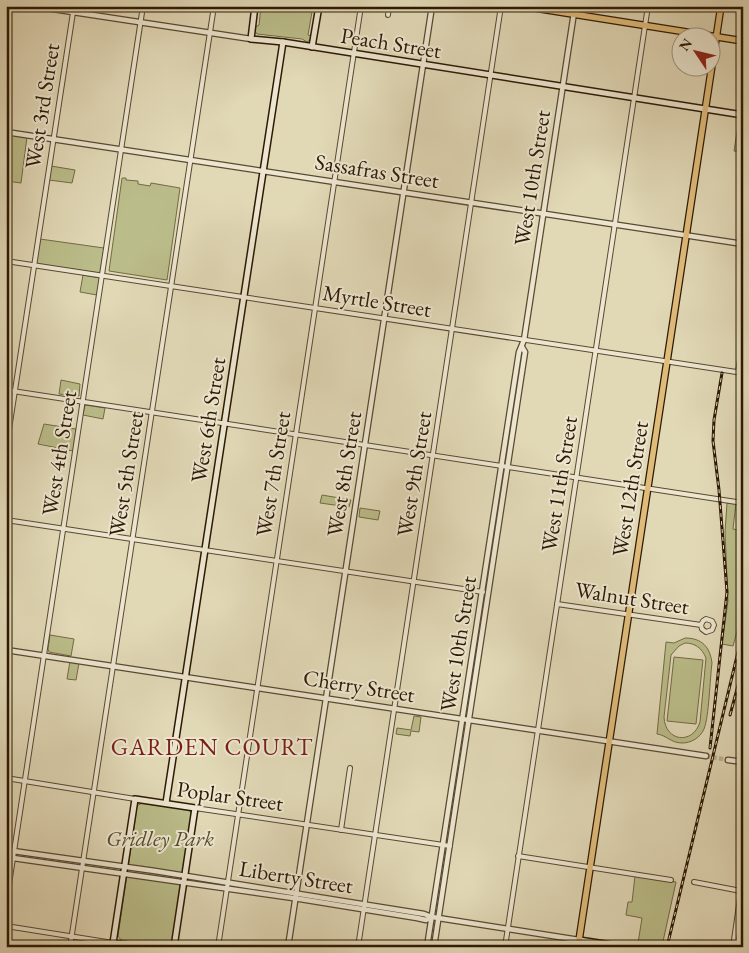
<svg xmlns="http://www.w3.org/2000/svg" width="749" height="953" viewBox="0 0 749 953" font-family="'EB Garamond',serif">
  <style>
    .green { fill: #babc89; stroke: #736a46; fill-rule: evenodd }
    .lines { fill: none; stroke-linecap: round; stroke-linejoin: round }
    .tertiary-tunnel { stroke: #bdb292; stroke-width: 4.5; stroke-dasharray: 4.5 2; stroke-linecap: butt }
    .minor-casing { stroke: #594930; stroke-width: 6 }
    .tertiary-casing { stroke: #594930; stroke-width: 7 }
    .secondary-casing { stroke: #2c1903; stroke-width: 8 }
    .primary-casing { stroke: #2c1903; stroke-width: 8 }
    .minor { stroke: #ece6d0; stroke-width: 4 }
    .tertiary { stroke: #ece6d0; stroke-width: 4.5 }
    .secondary { stroke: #ece6d0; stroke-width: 5 }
    .primary { stroke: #e0bc7b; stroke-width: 5.5 }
    .rail-casing { stroke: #2c1903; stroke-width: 3 }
    .rail { stroke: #ece6d0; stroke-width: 1; stroke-dasharray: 4; stroke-linecap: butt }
    .labels { text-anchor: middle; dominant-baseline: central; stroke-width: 4; stroke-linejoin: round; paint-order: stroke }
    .street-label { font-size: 22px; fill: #2c1903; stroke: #ece6d0 }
    .park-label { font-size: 22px; font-style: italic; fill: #574a2b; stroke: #ece6d0 }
    .neighbourhood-label { font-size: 24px; letter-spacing: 1px; fill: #7a1f14; stroke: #ece6d0 }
  </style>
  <rect width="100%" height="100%" fill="#e1d8b6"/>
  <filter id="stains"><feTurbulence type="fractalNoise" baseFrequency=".004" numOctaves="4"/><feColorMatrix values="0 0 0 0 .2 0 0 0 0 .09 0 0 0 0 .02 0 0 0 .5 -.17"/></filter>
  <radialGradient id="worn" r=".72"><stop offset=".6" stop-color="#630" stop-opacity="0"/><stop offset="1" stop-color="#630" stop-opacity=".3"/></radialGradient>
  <g class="green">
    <path d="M261 6H313L308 35 311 36 310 40 307 42 302 39 257 34 255 31V27L259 25Z"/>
    <path d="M739 119H743V146L741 152 734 151Z"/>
    <path d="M10 135 27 137 21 183 6 181V157Z"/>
    <path d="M51 166 75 170 72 183 49 180Z"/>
    <path d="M122 178H126V180L138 181V184L150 186 151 183 180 188 167 280 109 271Z"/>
    <path d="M40 239 104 248 100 273 36 264Z"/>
    <path d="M83 275 100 278 97 295 80 292Z"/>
    <path d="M61 380 80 384 79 396 59 394Z"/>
    <path d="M85 405 105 408 103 419 83 415Z"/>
    <path d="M44 424 76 429 73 451 38 444Z"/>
    <path d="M322 495 351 500 349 507 320 503Z"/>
    <path d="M727 503H736L733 529 743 531 741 588 743 610 733 646 722 644 728 601 725 532Z"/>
    <path d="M360 508 380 511 378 520 359 517Z"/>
    <path d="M50 635 74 639 71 656 49 652 48 649Z"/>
    <path d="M685 638C702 638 710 647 712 663 710 678 709 717 704 729 700 738 691 743 682 743 671 743 666 735 657 734L666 642 674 643ZM685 643C695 643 702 648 706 658L700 722C693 745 665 742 664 717L671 655 679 646Z"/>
    <path d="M674 657 703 660 696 724 667 721Z"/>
    <path d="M70 661 79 663 76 680 67 679Z"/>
    <path d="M414 716 421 717 419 732 411 731 410 736 396 734 397 728 411 730Z"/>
    <path d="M142 803 189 810 192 815 172 944 168 947 121 940 118 936 137 806Z"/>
    <path d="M635 876 676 882 662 946 638 943 642 918 626 915 628 902H632Z"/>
  </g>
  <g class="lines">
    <path class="tertiary-tunnel" d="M706 756 728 760"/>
    <g class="minor-casing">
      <g id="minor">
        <path d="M388 15 389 6"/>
        <path d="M6 261 743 373"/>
        <path d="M738 372 743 340"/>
        <path d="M6 390 743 503"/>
        <path d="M6 449 74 6"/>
        <path d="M6 520 483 592"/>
        <path d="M557 604 701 625 702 629 706 632 712 630 714 625 712 621 706 619 703 621 701 625"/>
        <path d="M6 778 135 799"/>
        <path d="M195 808 450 846"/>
        <path d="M341 830 350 768"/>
        <path d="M518 856 671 880"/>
        <path d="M694 882 741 891"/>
        <path d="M6 904 143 6"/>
        <path d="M6 926 113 943"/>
        <path d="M70 947 214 6"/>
        <path d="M218 947 361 6"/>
        <path d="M358 947 501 6"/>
        <path d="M505 947 648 6"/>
        <path d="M733 947 741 891"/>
      </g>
    </g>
    <g class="tertiary-casing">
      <g id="tertiary">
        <path d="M33 6 251 39"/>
        <path d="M6 132 743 244"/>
        <path d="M6 650 706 756"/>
        <path d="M728 760 743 762"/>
        <path d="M6 850 155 871 424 914 432 917 579 940"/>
        <path d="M6 857 300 899 417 918 426 920 432 917"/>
        <path d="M288 947 432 6"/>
        <path d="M427 947 519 352 524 340 575 6"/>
        <path d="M434 947 525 352 522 347"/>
      </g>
    </g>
    <g class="secondary-casing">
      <g id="secondary">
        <path d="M255 6 251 39 283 42 743 115"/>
        <path d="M312 47 319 6"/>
        <path d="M166 803 283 42"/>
        <path d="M579 940 625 947"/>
        <path d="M140 947 113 943 135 799 195 808 174 947"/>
      </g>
    </g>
    <g class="primary-casing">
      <g id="primary">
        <path d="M522 6 743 41"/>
        <path d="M578 947 721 6"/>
      </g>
    </g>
    <use href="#minor" class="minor"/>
    <use href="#tertiary" class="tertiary"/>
    <use href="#secondary" class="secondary"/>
    <use href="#primary" class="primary"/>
    <g class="rail-casing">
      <g id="rail">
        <path d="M730 715 743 667"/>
        <path d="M710 748 727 592 719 490 713 441 714 420 722 373"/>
        <path d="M667 947 743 631"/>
      </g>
    </g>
    <use href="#rail" class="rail"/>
  </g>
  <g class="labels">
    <g class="street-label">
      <text transform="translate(391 43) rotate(9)">Peach Street</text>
      <text transform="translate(42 106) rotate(-81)">West 3rd Street</text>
      <text transform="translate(377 171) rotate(9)">Sassafras Street</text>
      <text transform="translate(532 178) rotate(-81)">West 10th Street</text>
      <text transform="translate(377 301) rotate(9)">Myrtle Street</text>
      <text transform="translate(208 420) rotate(-81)">West 6th Street</text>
      <text transform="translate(59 453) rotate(-81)">West 4th Street</text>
      <text transform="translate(126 474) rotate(-81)">West 5th Street</text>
      <text transform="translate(273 474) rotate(-81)">West 7th Street</text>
      <text transform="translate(344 474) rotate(-81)">West 8th Street</text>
      <text transform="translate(414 474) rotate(-81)">West 9th Street</text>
      <text transform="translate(559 484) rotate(-81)">West 11th Street</text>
      <text transform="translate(630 489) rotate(-81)">West 12th Street</text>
      <text transform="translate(632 598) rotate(9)">Walnut Street</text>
      <text transform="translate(458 644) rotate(-81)">West 10th Street</text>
      <text transform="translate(359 686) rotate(9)">Cherry Street</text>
      <text transform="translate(230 796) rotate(8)">Poplar Street</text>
      <text transform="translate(296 877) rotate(9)">Liberty Street</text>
    </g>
    <g class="park-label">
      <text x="160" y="838">Gridley Park</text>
    </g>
    <g class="neighbourhood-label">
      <text x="212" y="746">GARDEN COURT</text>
    </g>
  </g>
  <rect width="749" height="953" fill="none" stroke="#e1d8b6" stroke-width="25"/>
  <rect x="8" y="8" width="734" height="938" fill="none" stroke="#2c1903" stroke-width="2.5"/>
  <rect x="12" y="12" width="724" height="928" fill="none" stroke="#2c1903"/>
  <g transform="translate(696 52) rotate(305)"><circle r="24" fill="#ece6d0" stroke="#9f947e"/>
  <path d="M0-4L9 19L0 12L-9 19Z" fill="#8f2418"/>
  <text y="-8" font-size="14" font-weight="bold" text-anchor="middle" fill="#2c1903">N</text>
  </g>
  <rect width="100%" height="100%" filter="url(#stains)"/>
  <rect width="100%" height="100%" fill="url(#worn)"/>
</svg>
